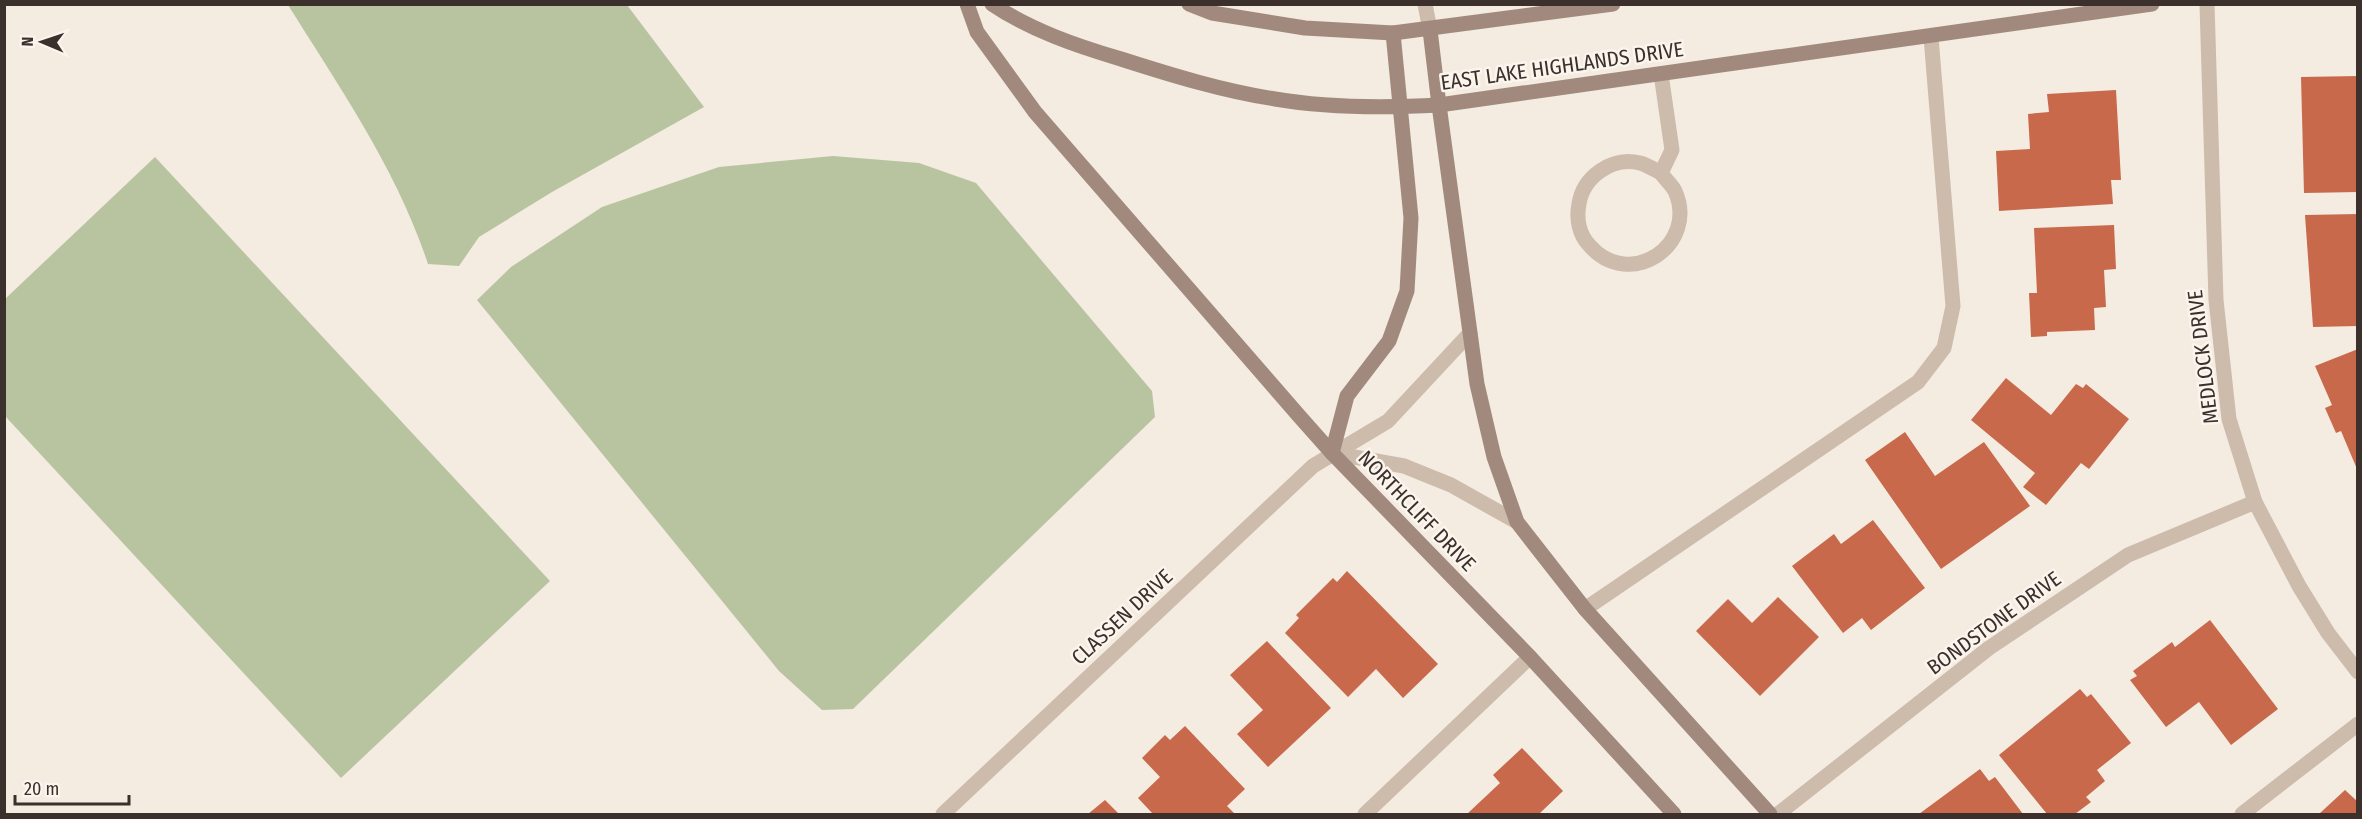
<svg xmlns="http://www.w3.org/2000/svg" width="2362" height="819" viewBox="0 0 2362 819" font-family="'Fira Sans Condensed',sans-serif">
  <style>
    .green { fill: #b8c4a0 }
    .building { fill: #c8694b }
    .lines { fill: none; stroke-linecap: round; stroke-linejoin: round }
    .lane { stroke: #cdbbac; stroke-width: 15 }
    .street { stroke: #cdbbac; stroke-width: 15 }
    .secondary { stroke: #a18a7d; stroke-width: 15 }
    .labels { text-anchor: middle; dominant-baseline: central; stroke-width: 5; stroke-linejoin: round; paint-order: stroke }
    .street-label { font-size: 21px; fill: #3b302b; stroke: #fbf5ee }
  </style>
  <rect width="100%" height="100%" fill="#f4ebe1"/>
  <g class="green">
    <path d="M288 5H627L704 107 552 192 479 237 459 266 428 264C397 170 340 88 288 5Z"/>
    <path d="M833 156 919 163 976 183 1152 391 1155 417 853 709 822 710 779 671 477 300 511 267 602 207 719 167Z"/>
    <path d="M155 157 550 581 341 778 5 416V299Z"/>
  </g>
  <g class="building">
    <path d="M2358 76V192L2304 193 2301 77Z"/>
    <path d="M2116 90 2121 180H2111L2113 204 1999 211 1996 151 2030 149 2028 114 2049 112 2047 94Z"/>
    <path d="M2358 214V326L2313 327 2305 215Z"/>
    <path d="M2114 225 2116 269 2104 270 2106 307 2094 308 2095 330 2047 332V336L2031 337 2029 293H2037L2034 228Z"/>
    <path d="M2358 349V469H2357L2341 431 2336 433 2325 408 2332 405 2315 366Z"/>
    <path d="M2006 378 2051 415 2076 384 2083 388 2086 384 2129 419 2089 469 2081 463 2046 505 2023 487 2035 473 1971 420Z"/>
    <path d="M1905 432 1935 476 1984 442 2030 506 1941 569 1865 460Z"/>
    <path d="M1873 520 1925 588 1871 630 1862 618 1843 633 1792 566 1834 534 1841 544Z"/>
    <path d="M1347 571 1438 664 1403 698 1376 669 1348 697 1285 633 1299 618 1296 615 1333 578 1337 582Z"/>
    <path d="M1778 597 1819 637 1760 696 1696 631 1728 599 1752 623Z"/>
    <path d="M2210 620 2278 709 2231 745 2199 702 2166 727 2130 680 2137 676 2133 671 2172 642 2175 647Z"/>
    <path d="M1267 641 1331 708 1268 767 1237 734 1263 710 1230 675Z"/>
    <path d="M2080 689 2087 697 2091 694 2131 743 2097 770 2105 781 2086 797 2091 802 2075 814H2047L1999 755Z"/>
    <path d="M1185 726 1245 789 1227 806 1234 813 1232 814H1153L1138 798 1160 777 1142 758 1165 735 1170 740Z"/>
    <path d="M1522 748 1563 791 1539 814H1467L1500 783 1493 775Z"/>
    <path d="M1980 769 1989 781 1995 777 2023 814H1919Z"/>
    <path d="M2345 790 2358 802V814H2319Z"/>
    <path d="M1105 800 1119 814H1088Z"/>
  </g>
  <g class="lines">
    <g class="lane">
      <path d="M1425 4 1430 30"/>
      <path d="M1661 74 1672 150 1661 173C1665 179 1672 185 1675 191 1699 245 1630 291 1590 246 1579 235 1576 219 1579 204 1583 177 1612 156 1640 163 1647 165 1655 170 1661 173"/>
      <path d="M1585 609 1918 382 1944 348 1953 306 1931 37"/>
      <path d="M1365 814 1530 657"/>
      <path d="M2242 814 2358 724"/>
    </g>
    <g class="street">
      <path d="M2207 4 2216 300 2229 419 2255 502 2299 586 2328 633 2358 672"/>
      <path d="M1332 453 1404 466 1451 485 1517 522"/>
      <path d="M943 814 1313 466 1388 421 1470 333"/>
      <path d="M1778 814 1989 648 2128 555 2255 502"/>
    </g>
    <g class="secondary">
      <path d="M967 4 977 32 1035 112 1300 417 1332 453 1530 657 1674 814"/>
      <path d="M992 4C1030 30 1077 46 1121 59 1171 75 1223 91 1275 99 1328 108 1385 108 1439 105L2152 4"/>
      <path d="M1189 4 1212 13 1305 28 1393 33 1613 4"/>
      <path d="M1430 30 1439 105 1477 384 1494 457 1517 522 1585 609 1770 814"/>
      <path d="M1332 453 1347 396 1389 341 1407 291 1411 218 1393 33"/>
    </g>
  </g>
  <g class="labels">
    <g class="street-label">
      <text transform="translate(1562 66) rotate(-8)">EAST LAKE HIGHLANDS DRIVE</text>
      <text transform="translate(2203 357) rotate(-97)">MEDLOCK DRIVE</text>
      <text transform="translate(1417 511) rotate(46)">NORTHCLIFF DRIVE</text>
      <text transform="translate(1122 617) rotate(-43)">CLASSEN DRIVE</text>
      <text transform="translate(1994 623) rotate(-36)">BONDSTONE DRIVE</text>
    </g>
  </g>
  <rect width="2362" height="819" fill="none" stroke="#3b302b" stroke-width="12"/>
  <g transform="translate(42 42) rotate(272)" stroke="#fbf5ee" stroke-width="4.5" paint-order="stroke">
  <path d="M0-4.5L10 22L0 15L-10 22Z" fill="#3b302b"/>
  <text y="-9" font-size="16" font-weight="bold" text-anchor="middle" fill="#3b302b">N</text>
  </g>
  <path d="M15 795v9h114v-9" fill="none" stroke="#3b302b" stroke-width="3"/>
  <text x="24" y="795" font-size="18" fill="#3b302b" stroke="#fbf5ee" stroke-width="4.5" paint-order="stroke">20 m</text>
</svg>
